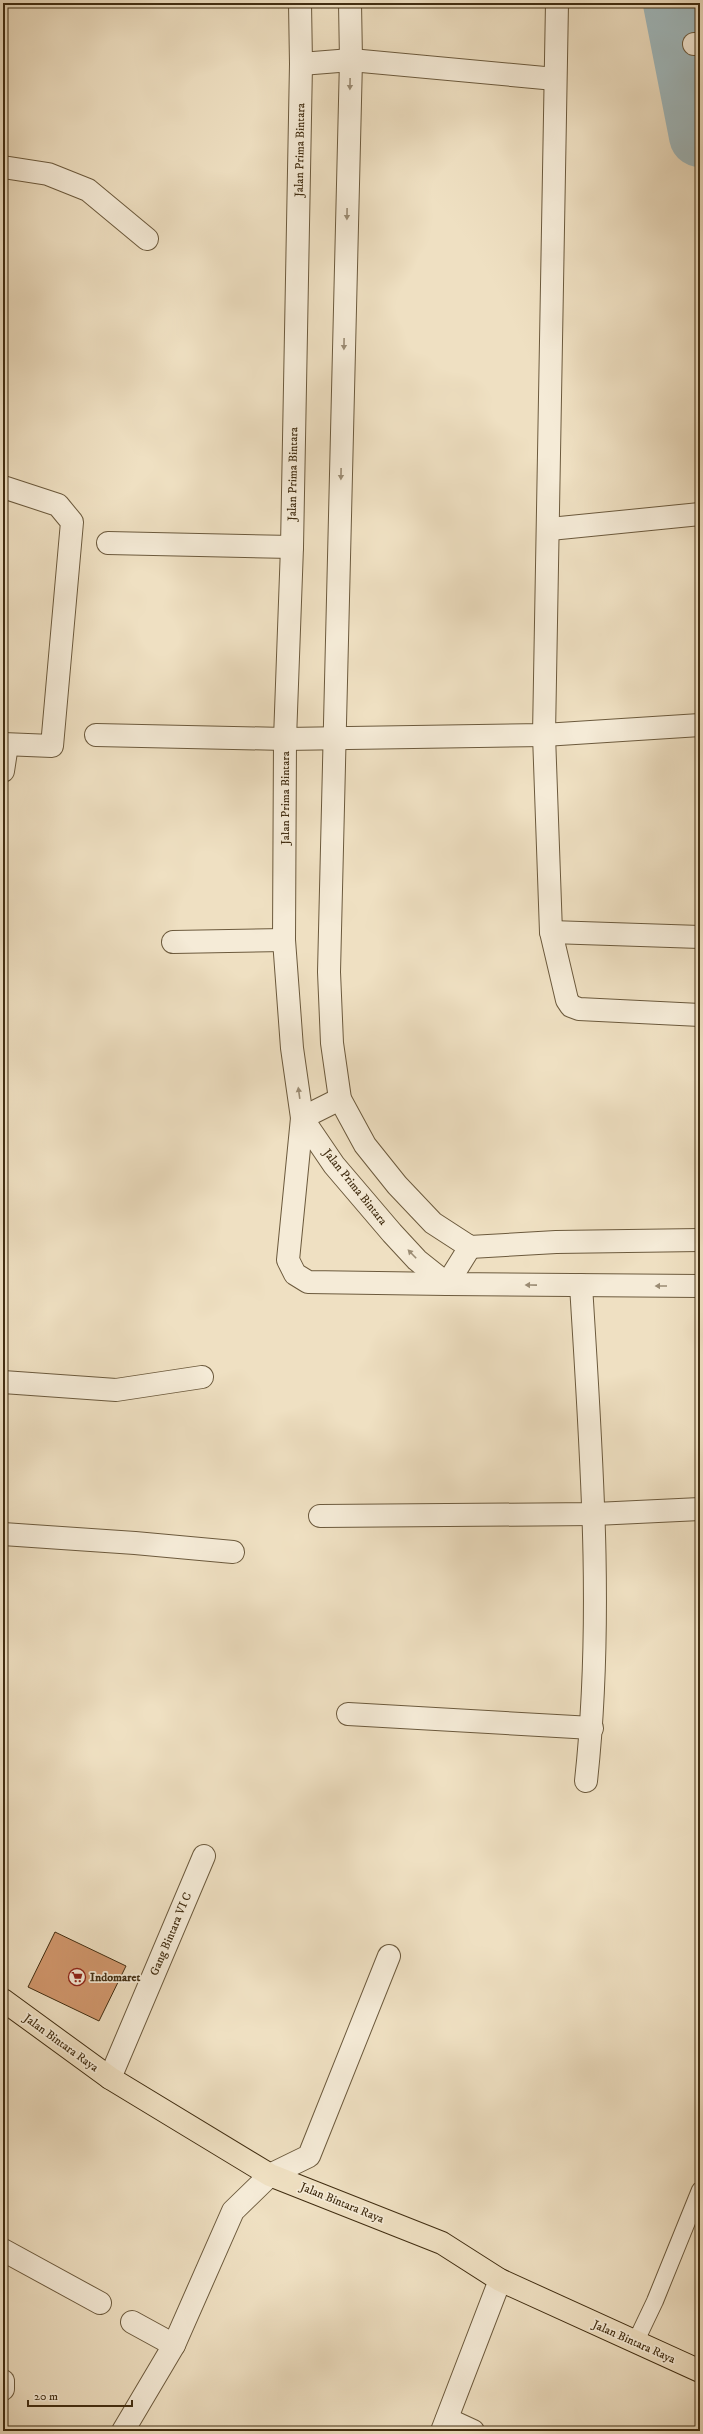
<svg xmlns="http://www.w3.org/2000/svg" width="703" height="2434" viewBox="0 0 703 2434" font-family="'IM FELL DW Pica',serif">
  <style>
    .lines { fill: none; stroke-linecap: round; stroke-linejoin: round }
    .river { stroke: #a0babf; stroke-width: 62 }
    .building { fill: #d2986e; stroke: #412d11 }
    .lane-casing { stroke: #6c5a3d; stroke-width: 18 }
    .street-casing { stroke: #6c5a3d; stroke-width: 24 }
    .primary-casing { stroke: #412d11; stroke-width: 24 }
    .lane { stroke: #f5ebd7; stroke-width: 16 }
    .street { stroke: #f5ebd7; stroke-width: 22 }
    .primary { stroke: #efe0c2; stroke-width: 22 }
    .oneway { fill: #9b8c74 }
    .labels { text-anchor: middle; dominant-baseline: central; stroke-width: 3.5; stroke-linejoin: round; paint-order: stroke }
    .street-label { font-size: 12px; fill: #412d11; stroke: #f5ebd7 }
    .poi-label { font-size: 12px; font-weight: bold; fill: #412d11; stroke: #f5ebd7; text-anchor: start }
  </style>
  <rect width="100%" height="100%" fill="#efe0c2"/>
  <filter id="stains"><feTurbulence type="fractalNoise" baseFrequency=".005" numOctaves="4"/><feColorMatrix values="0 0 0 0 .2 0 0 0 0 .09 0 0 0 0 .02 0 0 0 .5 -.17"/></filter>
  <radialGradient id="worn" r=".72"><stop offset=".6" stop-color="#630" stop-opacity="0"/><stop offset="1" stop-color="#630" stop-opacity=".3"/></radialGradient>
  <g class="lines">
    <path class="river" d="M674 3 700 136"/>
  </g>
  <path class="building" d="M55 1932 126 1966 99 2021 28 1987Z"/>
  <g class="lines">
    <g class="lane-casing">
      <path id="lane" d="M635 2343 655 2301 700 2190"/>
    </g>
    <g class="street-casing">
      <g id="street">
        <path d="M300 3 301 64 292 547 285 739 284 940 292 1048 302 1118 334 1165 392 1233 417 1260 447 1284 700 1286"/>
        <path d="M350 3 351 60 329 972 332 1043 340 1099 365 1145 397 1185 433 1223 470 1247 556 1242 700 1240"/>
        <path d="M557 3 544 735 551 932 567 1000 571 1006 579 1009 700 1015"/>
        <path d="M694 44H700"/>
        <path d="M301 64 351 60 555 79"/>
        <path d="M3 167 48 174 88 190 147 239"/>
        <path d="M3 487 58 505 72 522 52 746 3 744"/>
        <path d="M550 529 700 514"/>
        <path d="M108 543 292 547"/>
        <path d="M96 735 285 739 544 735 700 725"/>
        <path d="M3 771 7 745"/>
        <path d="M551 932 700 937"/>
        <path d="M173 942 284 940"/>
        <path d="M340 1099 302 1118 288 1260 295 1274 308 1282 447 1284 470 1247"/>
        <path d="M581 1285C591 1450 604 1616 586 1781"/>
        <path d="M3 1382 116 1390 202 1377"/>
        <path d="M320 1516 595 1514 700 1509"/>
        <path d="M3 1534 135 1543 233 1552"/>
        <path d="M348 1714 592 1728"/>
        <path d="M110 2078 204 1856"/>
        <path d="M3 2250 100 2303"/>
        <path d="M132 2322 174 2345 233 2211 270 2175 309 2156 389 1956"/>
        <path d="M3 2381V2389"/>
        <path d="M447 2419 473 2431"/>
        <path d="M123 2431 174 2345"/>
        <path d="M442 2431 500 2280"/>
      </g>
    </g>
    <g class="primary-casing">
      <path id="primary" d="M3 2000 110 2078 270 2175 442 2243 500 2280 700 2371"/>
    </g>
    <use href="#lane" class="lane"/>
    <use href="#street" class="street"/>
    <use href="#primary" class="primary"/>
  </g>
  <defs><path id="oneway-solid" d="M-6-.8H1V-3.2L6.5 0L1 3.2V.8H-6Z"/></defs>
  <g class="oneway">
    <use href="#oneway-solid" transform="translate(350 84) rotate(91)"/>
    <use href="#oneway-solid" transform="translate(347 214) rotate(91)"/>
    <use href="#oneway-solid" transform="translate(344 344) rotate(91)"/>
    <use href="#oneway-solid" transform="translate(341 474) rotate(91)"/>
    <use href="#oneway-solid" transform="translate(299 1093) rotate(-98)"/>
    <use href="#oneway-solid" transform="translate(412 1254) rotate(-134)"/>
    <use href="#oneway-solid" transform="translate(531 1285) rotate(-179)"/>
    <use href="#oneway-solid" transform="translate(661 1286) rotate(-180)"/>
  </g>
  <defs>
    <g id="supermarket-ring" transform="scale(0.9)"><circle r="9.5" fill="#f5ebd7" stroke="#8f2418" stroke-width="1.5"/><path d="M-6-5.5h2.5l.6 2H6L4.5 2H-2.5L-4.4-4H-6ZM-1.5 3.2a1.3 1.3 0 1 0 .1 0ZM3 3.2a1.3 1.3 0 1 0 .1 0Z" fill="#8f2418"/></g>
  </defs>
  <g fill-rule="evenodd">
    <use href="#supermarket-ring" x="77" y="1977"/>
  </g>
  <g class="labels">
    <g class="street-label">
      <text transform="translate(300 150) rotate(-89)">Jalan Prima Bintara</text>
      <text transform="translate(293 474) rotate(-89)">Jalan Prima Bintara</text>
      <text transform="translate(285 798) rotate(-90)">Jalan Prima Bintara</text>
      <text transform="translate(355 1187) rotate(51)">Jalan Prima Bintara</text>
      <text transform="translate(171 1934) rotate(-67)">Gang Bintara VI C</text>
      <text transform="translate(61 2043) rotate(36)">Jalan Bintara Raya</text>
      <text transform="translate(342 2203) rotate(22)">Jalan Bintara Raya</text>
      <text transform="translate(634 2342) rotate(24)">Jalan Bintara Raya</text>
    </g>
    <g class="poi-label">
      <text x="90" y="1977">Indomaret</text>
    </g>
  </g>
  <rect width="703" height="2434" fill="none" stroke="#efe0c2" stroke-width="16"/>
  <rect x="4" y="4" width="695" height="2426" fill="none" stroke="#412d11" stroke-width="2"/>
  <rect x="8" y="8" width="687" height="2418" fill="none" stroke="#412d11"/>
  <path d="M28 2400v6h104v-6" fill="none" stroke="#412d11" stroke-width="2"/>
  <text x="34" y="2400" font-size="12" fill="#412d11" stroke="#f5ebd7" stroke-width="3" paint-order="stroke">20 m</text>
  <rect width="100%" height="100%" filter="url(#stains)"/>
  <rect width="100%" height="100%" fill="url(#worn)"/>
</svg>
